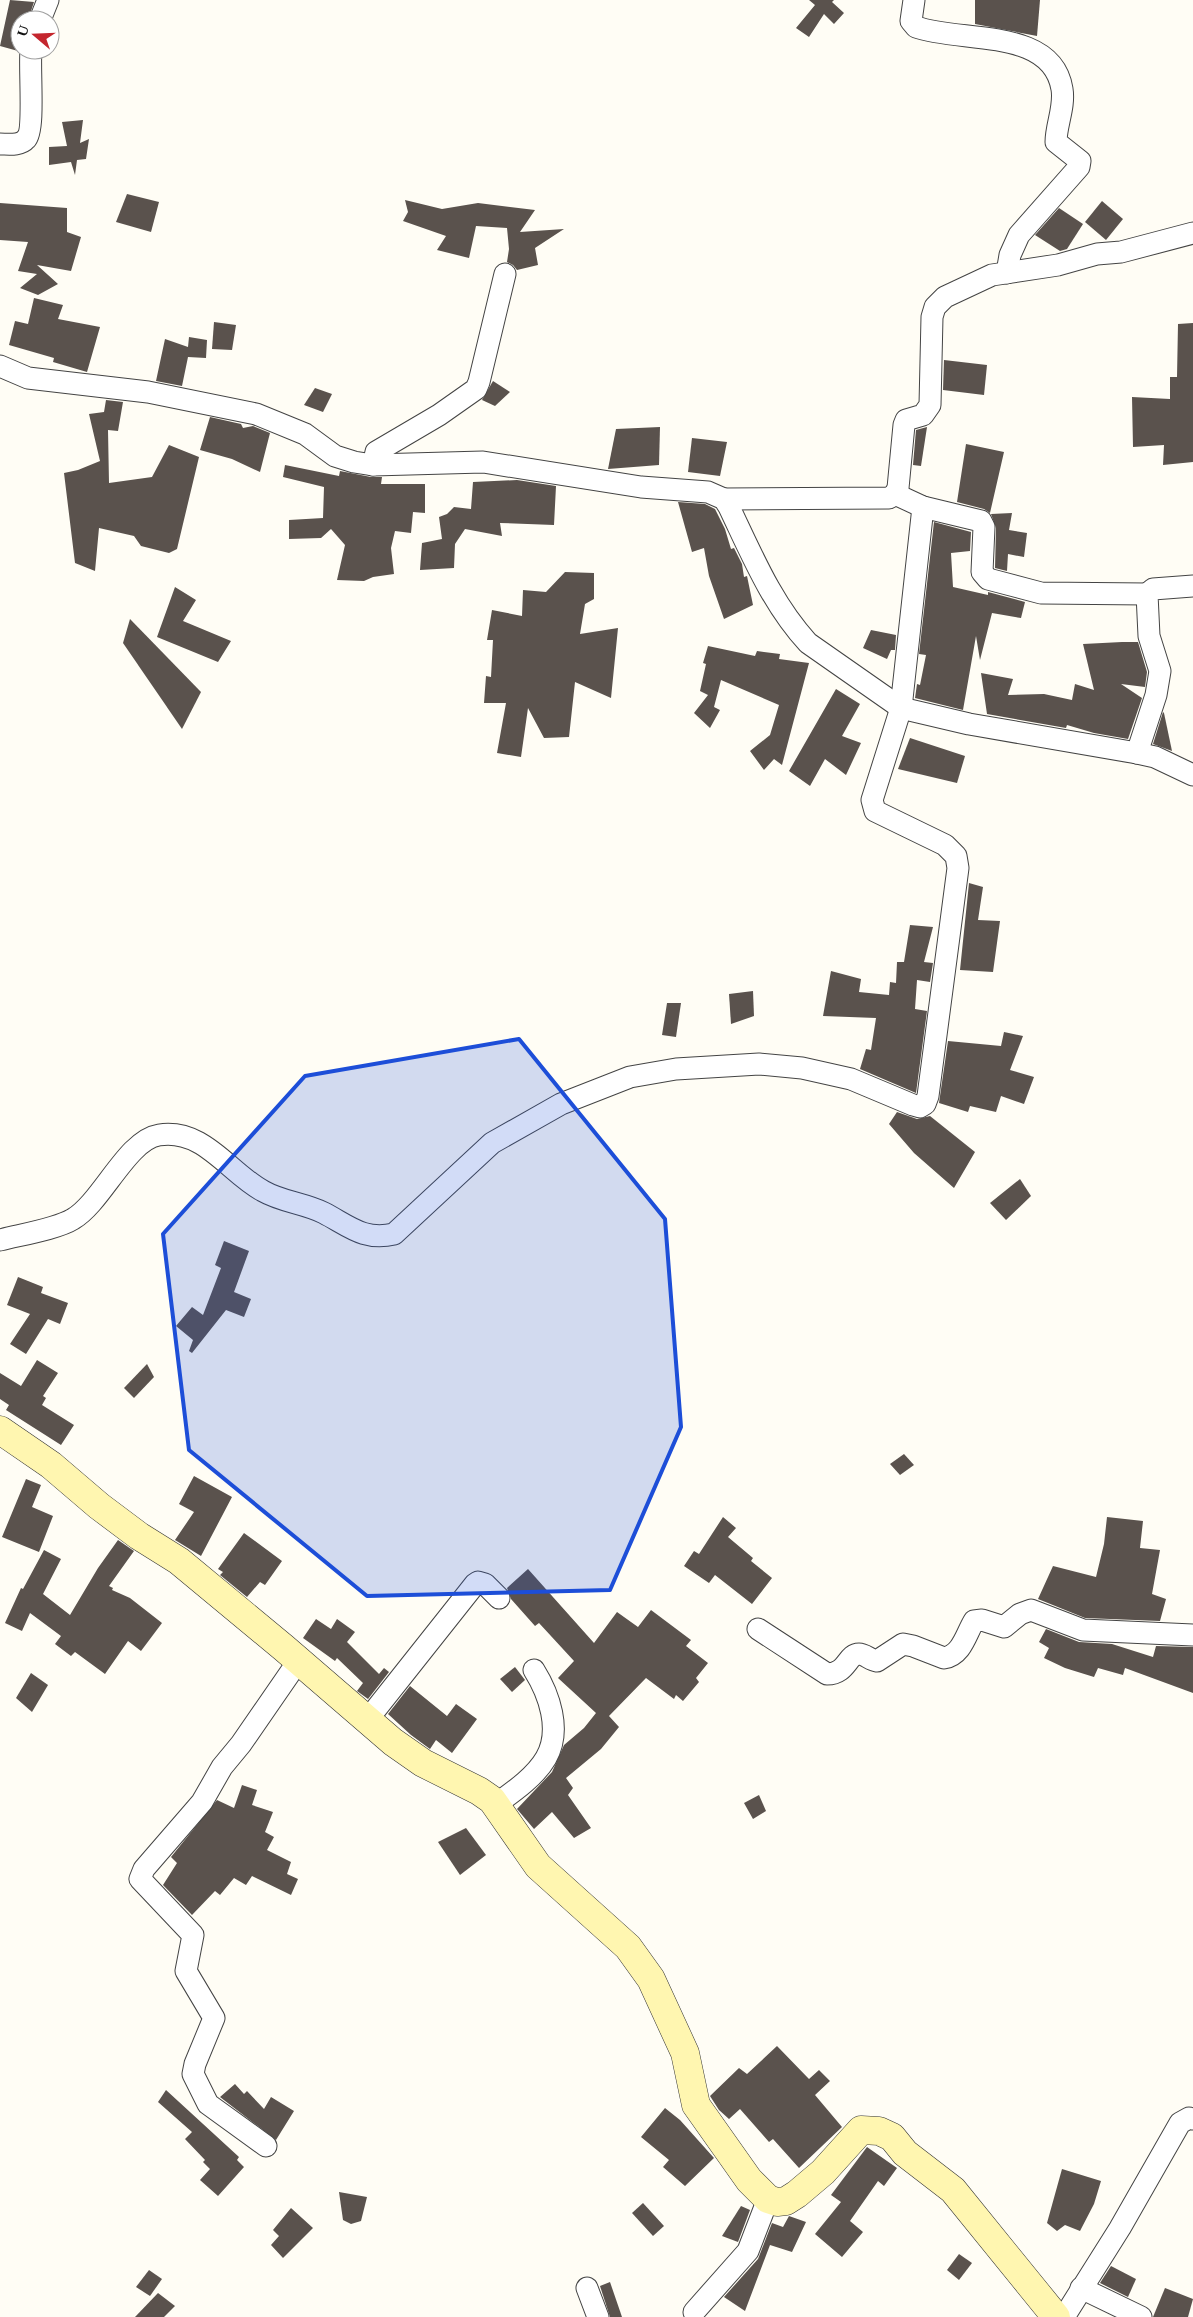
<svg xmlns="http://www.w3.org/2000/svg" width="1193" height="2317" viewBox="0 0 1193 2317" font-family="Spectral,serif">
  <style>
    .building { fill: #5a524d }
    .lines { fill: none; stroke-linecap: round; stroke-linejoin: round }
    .street-casing { stroke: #444; stroke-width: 23 }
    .secondary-casing { stroke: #333; stroke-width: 29 }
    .street { stroke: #fff; stroke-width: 21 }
    .secondary { stroke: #fff6b0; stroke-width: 28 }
    .marked { fill: #1d4ed8; fill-opacity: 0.2; stroke: #1d4ed8; stroke-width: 4; stroke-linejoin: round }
  </style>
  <rect width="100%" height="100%" fill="#fffdf5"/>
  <g class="building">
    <path d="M10 0 34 2 28 20H20L18 51 0 46Z"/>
    <path d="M809 0H834L832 2 844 13 834 24 824 14 809 37 796 28 815 5Z"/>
    <path d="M975 0H1040L1037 36 975 24Z"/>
    <path d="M83 120 80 143 89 139 86 159 77 160 75 175 71 162 49 165V147L67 146 62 122Z"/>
    <path d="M127 194 159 202 151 232 116 222Z"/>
    <path d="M405 200 442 209 478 203 535 210 520 232 564 229 535 248 538 265 517 270 513 265 507 262 509 249 507 228 476 226 469 258 437 250 446 236 403 221 408 212Z"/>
    <path d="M1102 201 1123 219 1106 240 1085 222Z"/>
    <path d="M0 203 67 208V232L81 237 71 271 37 265 58 284 38 295 20 288 37 274 18 271 28 242 0 240Z"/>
    <path d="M1059 208 1083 224 1067 249 1060 251 1035 235Z"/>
    <path d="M34 298 63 305 58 319 100 327 87 372 53 362 54 358 9 345 15 321 28 324Z"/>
    <path d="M214 322 236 325 232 350 212 349Z"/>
    <path d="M1193 323V462L1163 465 1164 445 1133 447 1132 397 1170 399V377H1177L1178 324Z"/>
    <path d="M189 337 207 340 206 358 188 357 182 386 156 381 165 339 188 347Z"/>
    <path d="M944 360 987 365 984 395 943 390Z"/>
    <path d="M493 381 510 392 495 406 482 400Z"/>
    <path d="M315 388 332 394 323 412 304 405Z"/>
    <path d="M106 400 123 402 118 431 108 430 109 483 152 477 169 445 199 457 177 549 169 553 141 546 134 536 99 528 95 571 75 563 64 473 78 470 100 461 89 414 104 412Z"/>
    <path d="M210 417 241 424 243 428 253 426 270 433 260 472 232 459 200 450Z"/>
    <path d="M660 427 659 465 608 469 616 429Z"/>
    <path d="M927 427 921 466 913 465 916 430Z"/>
    <path d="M692 438 727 442 720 476 688 472Z"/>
    <path d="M966 444 1004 452 990 513 984 509 957 502Z"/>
    <path d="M285 465 339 476 340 471 371 477H382L381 484H425V513L413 512 411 533 395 531 391 548 394 574 373 577 364 581 337 580 345 545 331 529 321 538 289 539V520L323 518 324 487 283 477Z"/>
    <path d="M517 480 556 486 554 525 500 523 502 536 465 529 455 544 454 568 420 570 422 543 442 539 439 517 447 514 454 507 471 509 473 482Z"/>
    <path d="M678 502 705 504 715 509 725 529 731 549 734 548 742 564 744 577 747 576 753 605 724 619 709 576 704 548 692 552Z"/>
    <path d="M1012 513 1009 530 1027 533 1024 557 1008 554 1007 571 995 568 996 528 991 514Z"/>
    <path d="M934 522 971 532 970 551 951 553 953 587 988 595V592L1025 602 1021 618 992 613 980 660 976 636 963 710 915 698 917 684 920 685 926 655 919 654Z"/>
    <path d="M565 572 594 573V599L585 604 580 634 618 628 611 698 575 682 569 737 544 738 528 708 521 757 497 753 506 703H484L486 676 491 677 493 640H487L492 610 522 616 523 590 546 592Z"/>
    <path d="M175 587 196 600 183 621 231 641 218 662 157 637Z"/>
    <path d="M130 619 201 692 182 729 123 643Z"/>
    <path d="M871 630 896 635 895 650H891L887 659 863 648Z"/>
    <path d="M1122 642H1138L1147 672 1145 687 1121 684 1142 698 1128 739 1094 733 1067 725 1066 728 987 714 981 673 1013 679 1008 695 1044 694 1072 700 1075 684 1094 690 1083 644Z"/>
    <path d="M708 646 755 656 757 651 780 654 779 659 809 663 782 765 774 759 764 770 750 751 770 735 779 705 721 680 714 707 720 710 710 728 694 713 708 695 700 691 706 664 703 663Z"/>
    <path d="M836 689 860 704 842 736 861 743 846 775 825 759 810 786 789 771Z"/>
    <path d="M1163 712 1164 713 1172 751 1153 744Z"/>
    <path d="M910 738 965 756 957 783 898 769Z"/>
    <path d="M969 883 983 887 978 920 1000 921 993 972 960 970Z"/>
    <path d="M910 925 933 927 924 962 933 963 930 982 917 980 915 1009 927 1011 916 1093 860 1069 866 1049 871 1050 876 1018 823 1016 831 971 861 979 859 992 889 995 890 982 896 983 897 962H904Z"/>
    <path d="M753 991 754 1016 731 1024 729 994Z"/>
    <path d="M667 1003H681L676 1037 662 1035Z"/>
    <path d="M1004 1032 1023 1036 1010 1070 1034 1077 1024 1104 1001 1096 996 1112 970 1106 968 1112 939 1103 948 1041 1001 1046Z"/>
    <path d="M897 1112 917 1119 930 1116 975 1152 954 1188 914 1153 889 1124Z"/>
    <path d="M1020 1179 1031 1196 1006 1220 990 1203Z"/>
    <path d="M224 1241 249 1251 234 1292 251 1299 244 1317 226 1310 192 1353 189 1351 193 1340 176 1326 192 1307 203 1315 221 1268 215 1265Z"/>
    <path d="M18 1277 43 1287 41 1293 68 1303 60 1324 48 1319 26 1354 10 1344 30 1314 7 1305Z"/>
    <path d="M37 1360 58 1373 43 1396 46 1398 42 1405 74 1425 61 1445 6 1410 9 1405 0 1399V1373L21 1386Z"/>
    <path d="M147 1364 154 1377 134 1398 124 1388Z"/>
    <path d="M904 1454 914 1465 900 1475 890 1464Z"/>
    <path d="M194 1476 232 1497 201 1556 175 1540 194 1512 179 1504Z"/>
    <path d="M26 1479 41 1485 32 1507 53 1516 39 1552 2 1537Z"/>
    <path d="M723 1517 736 1528 728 1537 753 1558 751 1561 772 1578 752 1604 715 1575 709 1583 684 1566 694 1551 699 1554Z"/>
    <path d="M1107 1517 1143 1521 1140 1548 1160 1550 1152 1594 1166 1599 1160 1621 1085 1618 1038 1599 1053 1566 1096 1577 1104 1544Z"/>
    <path d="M244 1533 282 1561 265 1585 260 1582 247 1597 220 1575 223 1572 218 1569Z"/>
    <path d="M118 1540 134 1551 109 1586 113 1588 112 1590 130 1598 162 1623 141 1651 128 1641 105 1674 75 1652 71 1656 55 1644 61 1636 30 1613 22 1631 5 1623 21 1588 23 1589 44 1550 61 1559 43 1594 70 1615 98 1568Z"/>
    <path d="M528 1569 594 1643 617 1612 638 1627 651 1610 691 1640 686 1646 708 1663 696 1678 699 1682 683 1701 676 1695 674 1699 646 1678 609 1716 619 1727 601 1749 566 1778 573 1788 568 1795 591 1828 574 1838 552 1812 534 1829 517 1809 552 1772 564 1745 584 1728 596 1713 558 1678 574 1661 539 1623 535 1626 511 1599 507 1588Z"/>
    <path d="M316 1619 331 1629 337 1619 355 1632 347 1642 379 1674 384 1668 389 1672 368 1699 357 1691 363 1683 337 1658 335 1661 303 1638Z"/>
    <path d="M1046 1629 1079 1642 1112 1644 1153 1657 1156 1646 1193 1647V1693L1125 1668 1123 1675 1098 1668 1094 1677 1065 1668 1044 1658 1049 1648 1039 1642Z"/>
    <path d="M515 1667 525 1680 512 1692 500 1679Z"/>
    <path d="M31 1673 48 1685 32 1712 16 1698Z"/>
    <path d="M410 1686 447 1716 456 1704 477 1719 452 1753 436 1740 430 1749 411 1735 388 1714Z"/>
    <path d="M242 1785 257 1790 252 1805 273 1812 265 1832 274 1837 267 1850 291 1862 287 1874 298 1879 291 1895 252 1876 246 1885 234 1878 220 1895 215 1891 192 1915 163 1885 177 1863 171 1857 217 1800 234 1808Z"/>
    <path d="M759 1795 766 1811 753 1819 744 1803Z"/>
    <path d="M466 1828 486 1855 460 1875 438 1842Z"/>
    <path d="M777 2046 809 2079 819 2070 830 2081 815 2095 842 2127 799 2168 773 2139 769 2142 740 2109 729 2119 719 2110 710 2096 739 2068 747 2074Z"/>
    <path d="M235 2084 244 2094 247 2091 264 2109 271 2097 294 2111 276 2140 220 2097Z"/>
    <path d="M166 2090 239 2157 237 2160 244 2167 218 2196 200 2180 210 2169 203 2162 205 2160 185 2139 192 2132 158 2102Z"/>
    <path d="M665 2108 680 2120 714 2158 685 2186 663 2167 669 2160 641 2137Z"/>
    <path d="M867 2147 897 2168 884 2186 878 2181 850 2221 863 2232 842 2257 815 2234 841 2202 831 2195Z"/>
    <path d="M1062 2169 1101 2181 1094 2204 1080 2231 1065 2225 1057 2231 1047 2223Z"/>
    <path d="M339 2192 367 2197 361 2221 351 2224 343 2220Z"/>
    <path d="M643 2203 664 2226 653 2236 632 2213Z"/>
    <path d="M741 2206 750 2210 738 2242 722 2236Z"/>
    <path d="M291 2208 313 2228 283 2258 271 2245 279 2236 273 2230Z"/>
    <path d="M789 2216 806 2222 792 2252 770 2245 745 2311 724 2297 758 2259 772 2223 783 2227Z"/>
    <path d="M959 2254 972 2263 959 2280 947 2270Z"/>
    <path d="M1111 2266 1136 2279 1128 2297 1100 2283Z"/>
    <path d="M149 2270 162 2279 150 2296 136 2287Z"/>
    <path d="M610 2282 622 2317H610L600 2286Z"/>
    <path d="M1165 2288 1193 2299 1188 2317H1153Z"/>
    <path d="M158 2293 175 2306 164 2317H135Z"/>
  </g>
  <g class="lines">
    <g class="street-casing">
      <g id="street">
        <path d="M914 0 911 21 916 27C961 43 1052 27 1062 89 1065 107 1056 125 1056 142L1080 161 1079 167 1019 235 1010 255 1007 273"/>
        <path d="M40 20 48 0"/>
        <path d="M0 144C8 144 20 146 26 139 35 130 29 68 31 50"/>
        <path d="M0 366 28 378 148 392 256 414 305 434 335 456 354 462 373 465 483 462 641 487 708 492 724 499 729 507C752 555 772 604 808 643L901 708 969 724 1137 753 1155 757 1193 775"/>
        <path d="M373 465 376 452 439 415 476 389 479 382 505 274"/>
        <path d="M895 494 923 507 981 521 984 527 982 572 988 579 1041 593 1147 594"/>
        <path d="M724 499 889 498 895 494 898 488 904 425 906 420 923 415 930 405 932 317 935 307 945 297 992 275 1058 265 1097 254 1121 252 1193 233"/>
        <path d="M1137 753 1156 695 1160 671 1149 636 1147 594 1153 589 1193 586"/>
        <path d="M0 1240C19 1235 57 1229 73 1219 102 1202 127 1140 159 1135 204 1128 229 1173 263 1191 282 1202 304 1203 324 1213 349 1226 364 1241 394 1234L492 1143 561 1104 630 1077 676 1069 759 1064 802 1068 851 1079 913 1105 920 1107 925 1104 928 1096 958 868 956 856 945 845 875 811 872 800 901 708 923 507"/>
        <path d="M758 1629 827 1674C847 1674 847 1654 859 1654 865 1654 870 1660 877 1661L903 1644 913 1646 944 1658C962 1655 966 1634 974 1621L982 1620 1004 1627 1020 1614 1031 1610 1083 1630 1193 1635"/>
        <path d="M368 1719 475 1584 478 1582 485 1584 499 1598"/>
        <path d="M495 1805C513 1792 535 1777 546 1758 562 1730 549 1694 534 1670"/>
        <path d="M266 2146 208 2104 193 2074 195 2064 214 2018 186 1971 193 1935 140 1879 144 1869 202 1802 222 1767 241 1744 299 1660"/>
        <path d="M587 2288 598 2317"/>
        <path d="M1081 2288 1141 2317"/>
        <path d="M694 2312 748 2251 768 2199"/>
        <path d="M1064 2317 1120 2228 1180 2123 1189 2118 1193 2119"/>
      </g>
    </g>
    <g class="secondary-casing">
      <path id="secondary" d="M0 1430 51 1465 99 1506 139 1536 179 1561 284 1648 393 1742 423 1763 479 1791 492 1800 538 1866 628 1947 651 1979 685 2053 696 2105 749 2180 768 2199 777 2202 786 2201 797 2194 823 2172 861 2130 879 2131 892 2137 905 2153 953 2190 1056 2317"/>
    </g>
    <use href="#street" class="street"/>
    <use href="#secondary" class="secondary"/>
  </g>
  <path class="marked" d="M519 1039 665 1219 681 1427 610 1590 367 1596 189 1450 163 1234 305 1076Z"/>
  <g transform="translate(35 35) rotate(289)"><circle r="24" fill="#ffffff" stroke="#a0a0a0"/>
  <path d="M0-4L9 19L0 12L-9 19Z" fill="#c4262e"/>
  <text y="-8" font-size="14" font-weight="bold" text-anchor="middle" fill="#111111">U</text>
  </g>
</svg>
